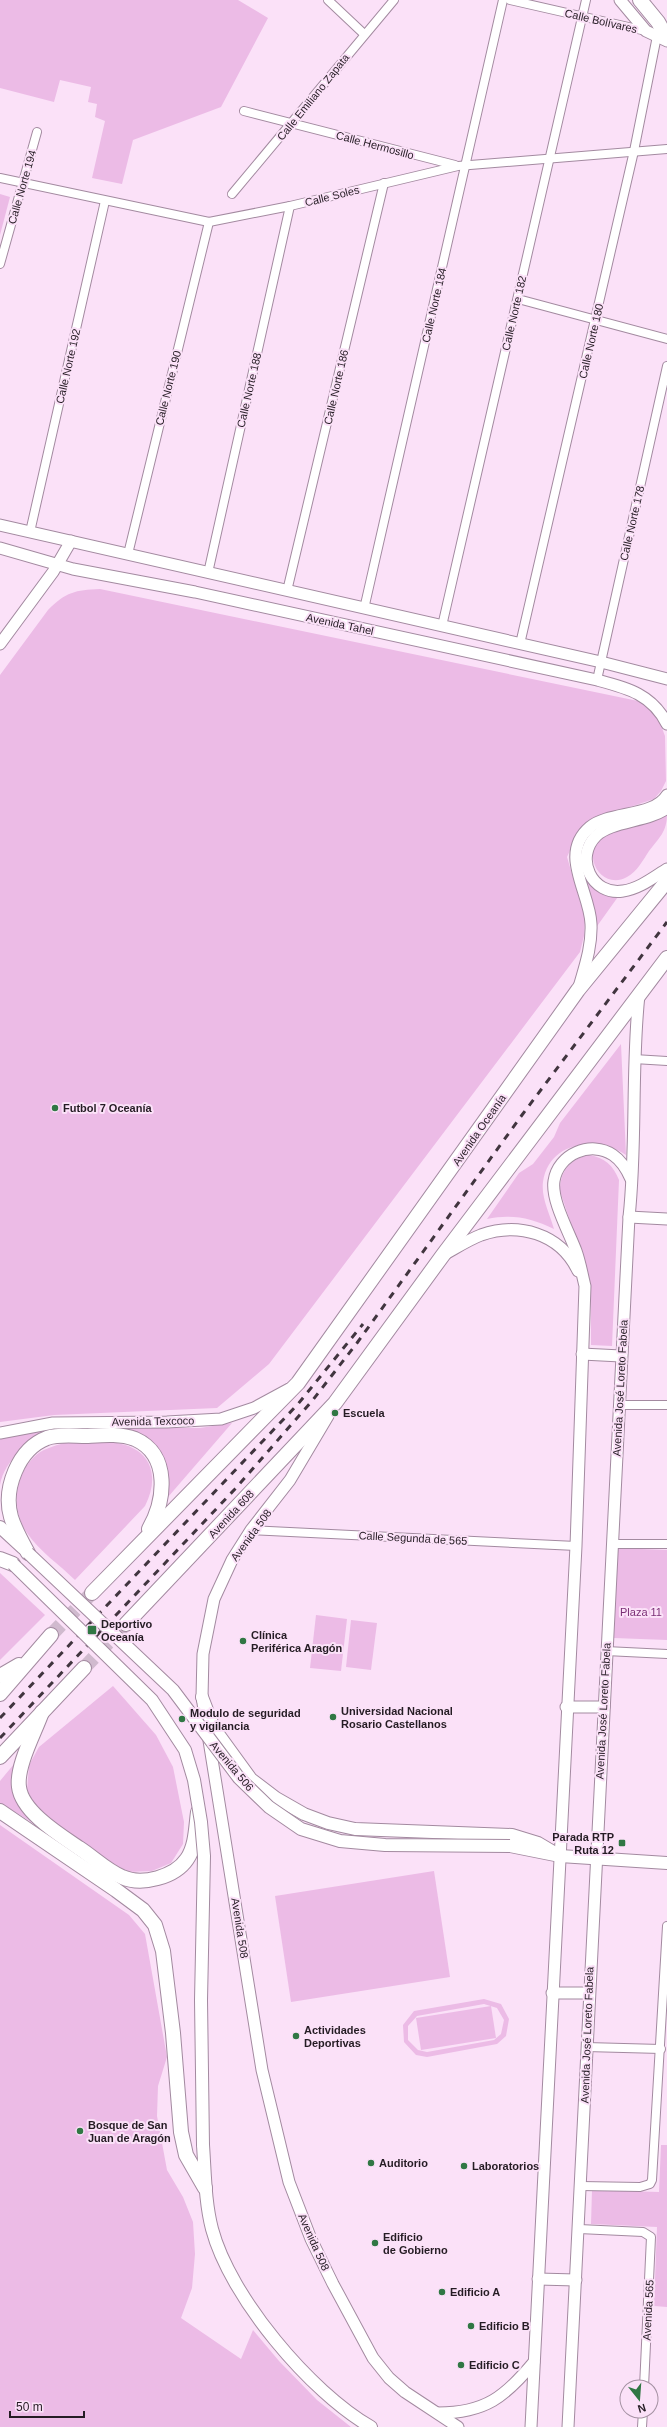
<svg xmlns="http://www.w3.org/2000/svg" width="667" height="2427" viewBox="0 0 667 2427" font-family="Helvetica,sans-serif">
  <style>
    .green { fill: #ecbbe6; fill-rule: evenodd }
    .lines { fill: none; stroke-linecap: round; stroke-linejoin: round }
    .highway-tunnel { stroke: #d0bace; stroke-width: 14; stroke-dasharray: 14 7; stroke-linecap: butt }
    .street-casing { stroke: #a38aa0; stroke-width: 10 }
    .secondary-casing { stroke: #a38aa0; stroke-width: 13 }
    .primary-casing { stroke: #a38aa0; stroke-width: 14 }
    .highway-casing { stroke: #a38aa0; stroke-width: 16 }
    .street { stroke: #fff; stroke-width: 8 }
    .secondary { stroke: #fff; stroke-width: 11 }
    .primary { stroke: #fff; stroke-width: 12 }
    .highway { stroke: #fff; stroke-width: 14 }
    .rail { stroke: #41353f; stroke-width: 3; stroke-dasharray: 7 7; stroke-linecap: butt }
    .primary-bridge-casing { stroke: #a38aa0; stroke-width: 14; stroke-linecap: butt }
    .primary-bridge { stroke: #fff; stroke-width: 12 }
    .poi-dot { fill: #307744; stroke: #fbe1f8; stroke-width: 1.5 }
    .labels { text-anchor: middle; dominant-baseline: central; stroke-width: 4; stroke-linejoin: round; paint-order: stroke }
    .street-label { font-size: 11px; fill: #251c24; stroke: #fbe1f8 }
    .poi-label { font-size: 11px; font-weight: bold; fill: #251c24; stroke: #fbe1f8; text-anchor: start }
    .park-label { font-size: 11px; fill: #7b2f76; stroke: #fbe1f8 }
  </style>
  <rect width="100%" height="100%" fill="#fbe1f8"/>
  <g class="green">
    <path d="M0 0H238L268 18 221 107 133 140 122 184 92 178 105 121 95 117 97 104 88 102 91 87 60 80 54 102 0 88Z"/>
    <path d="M0 194 10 197 0 235Z"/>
    <path d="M100 589 638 701 648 706 659 720 665 736 666 781 661 791 654 799 597 818 578 833 567 857 585 918 584 936 580 952 269 1364 217 1408 54 1415 0 1422V675L48 610C66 592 75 590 100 589Z"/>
    <path d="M667 814C667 832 659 838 649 851 643 860 637 872 627 877 599 892 578 849 606 834 622 825 649 820 667 814Z"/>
    <path d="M582 874 590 883 620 894 595 929Z"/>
    <path d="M621 1044 626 1155C597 1136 549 1141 543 1182 541 1198 550 1214 554 1229 531 1218 512 1214 487 1219L519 1173 533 1164 554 1137 560 1123Z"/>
    <path d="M589 1155C605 1158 613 1165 619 1180L612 1346 591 1345V1284L560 1191C560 1171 570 1159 589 1155Z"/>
    <path d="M232 1423 168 1497 169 1479 164 1464 110 1428H200Z"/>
    <path d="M51 1429C29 1441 5 1459 0 1485V1439Z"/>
    <path d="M64 1443C81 1443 101 1440 117 1443 152 1449 160 1477 145 1506L75 1580C60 1565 39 1551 27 1533 11 1510 14 1477 34 1457 42 1449 54 1446 64 1443Z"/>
    <path d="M617 1548 667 1550V1640L614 1638Z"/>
    <path d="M0 1573 45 1615 0 1660Z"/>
    <path d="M316 1615 347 1619 341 1671 310 1668Z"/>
    <path d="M351 1620 377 1623 371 1670 346 1667Z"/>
    <path d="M113 1686 156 1735 173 1767 184 1822 183 1844 171 1863 152 1871 128 1872 106 1860 38 1811 27 1790 29 1765 39 1747Z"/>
    <path d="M14 1764C12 1790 16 1802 33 1823L12 1810 0 1807V1781Z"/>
    <path d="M0 1825 129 1915 145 1934 167 2057 158 2086 157 2116 167 2170 183 2197 193 2222 195 2254 192 2288 181 2318 241 2359 253 2330 279 2361 317 2400 351 2427H0Z"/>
    <path d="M434 1871 450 1977 291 2002 275 1896Z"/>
    <path d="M484 1999 501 2004 509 2019 506 2036 497 2044 427 2057 416 2055 404 2042 403 2025 414 2011ZM484 2004 497 2008 504 2020 501 2034 494 2040 427 2052 418 2050 408 2040V2026L417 2016Z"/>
    <path d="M491 2006 496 2038 421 2050 416 2018Z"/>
    <path d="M661 2145H667V2307L654 2306 657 2227 591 2224 592 2190 659 2192Z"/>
  </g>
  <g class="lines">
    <g class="highway-tunnel">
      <path d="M51 1635 92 1593"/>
      <path d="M84 1668 126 1624"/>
    </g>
    <g class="street-casing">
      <g id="street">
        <path d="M328 0 364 34"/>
        <path d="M510 0 646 31"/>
        <path d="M244 111 455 165"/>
        <path d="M0 178 209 222 290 206 458 166 667 149"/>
        <path d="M232 194 394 0"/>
        <path d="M0 264 37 132"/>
        <path d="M518 299 667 339"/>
        <path d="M30 532 105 201"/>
        <path d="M128 554 209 222"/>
        <path d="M208 573 290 206"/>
        <path d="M287 591 384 183"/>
        <path d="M364 609 503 0"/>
        <path d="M442 626 586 0"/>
        <path d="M520 644 634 151 657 36"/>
        <path d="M597 680 667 366"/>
        <path d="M634 1059 667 1061"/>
        <path d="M619 1405H667"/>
        <path d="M251 1530 576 1546"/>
        <path d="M612 1544H667"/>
        <path d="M606 1651 667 1654"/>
        <path d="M586 2047 661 2049"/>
        <path d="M581 2186 640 2187 650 2184 652 2180 667 1926"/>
        <path d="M579 2229 643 2232 651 2237 644 2387"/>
        <path d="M642 2427 643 2411"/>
      </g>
    </g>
    <g class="secondary-casing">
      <g id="secondary">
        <path d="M620 0 646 31 667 41"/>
        <path d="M0 525 601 662 667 679"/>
        <path d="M0 548 73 569 195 592 597 680C627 688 652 694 667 724"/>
        <path d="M0 644 53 572 71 541"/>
        <path d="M667 808C649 822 611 821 596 836 574 858 592 896 623 891 639 889 654 877 667 869"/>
        <path d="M579 987C585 966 592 946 591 924 590 892 558 854 590 827 609 811 654 817 667 795"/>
        <path d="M629 1217 667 1219"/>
        <path d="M445 1254C456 1248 468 1240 481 1235 518 1222 560 1233 578 1271"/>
        <path d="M582 1354 621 1356"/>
        <path d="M328 1416 290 1480 251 1530 232 1560 214 1599 203 1654 202 1697 262 2070 289 2182 311 2239 333 2284 373 2358 389 2378 405 2392 458 2427"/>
        <path d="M0 1433 53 1423 167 1422 221 1419 254 1408 289 1389"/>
        <path d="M566 1707H604"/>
        <path d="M552 1993H589"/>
        <path d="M538 2279 576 2280"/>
        <path d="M438 2413C485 2413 505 2397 534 2362"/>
        <path d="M531 2427 576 1546 585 1286C582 1274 580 1262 576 1251 569 1232 551 1200 554 1181 558 1154 591 1140 613 1155 622 1161 627 1170 631 1179"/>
        <path d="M568 2427 629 1217C637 1144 631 1069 639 995"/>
      </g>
    </g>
    <g class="primary-casing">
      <g id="primary">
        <path d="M0 1527 23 1548"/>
        <path d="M202 1697 214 1728 251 1779 276 1798 304 1814 328 1823 355 1829 512 1835 538 1843 560 1856"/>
        <path d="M510 1846 560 1856 667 1863"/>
        <path d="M203 2145C205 2173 205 2202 212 2229 230 2297 310 2392 371 2427"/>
      </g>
    </g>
    <g class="highway-casing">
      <g id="highway">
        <path d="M640 0 658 22 667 38"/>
        <path d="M28 1553C22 1542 15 1530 11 1517 3 1489 18 1449 47 1438 59 1434 74 1436 86 1436 102 1435 120 1433 135 1439 171 1455 165 1501 149 1529"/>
        <path d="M0 1559 13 1564"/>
        <path d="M92 1593 298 1383 578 990 667 881"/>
        <path d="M126 1624 335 1403 443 1255 667 958"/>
        <path d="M0 1676 19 1665"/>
        <path d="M0 1694 51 1635"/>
        <path d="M42 1712C35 1732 16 1766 19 1787 22 1812 60 1835 79 1848 93 1857 107 1871 122 1877 142 1886 175 1877 187 1859 196 1846 196 1827 198 1812"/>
        <path d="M0 1757 84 1668"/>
        <path d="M0 1811 116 1890 143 1910 155 1925 163 1951 173 2033 181 2132 186 2155 205 2188"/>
      </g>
    </g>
    <use href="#street" class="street"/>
    <use href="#secondary" class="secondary"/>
    <use href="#primary" class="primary"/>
    <use href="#highway" class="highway"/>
    <g class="rail">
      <path d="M0 1718 298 1404 363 1324"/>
      <path d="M0 1738 235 1489 312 1401 357 1343 522 1115 667 922"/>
    </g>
    <g class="primary-bridge-casing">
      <g id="primary-bridge">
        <path d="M28 1553 173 1690 239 1778 269 1807 301 1829 340 1841 385 1845 510 1846"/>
        <path d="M13 1564 152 1700 185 1750 194 1780 201 1822 204 1856 201 2000 203 2145"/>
      </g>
    </g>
    <use href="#primary-bridge" class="primary-bridge"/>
  </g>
  <g class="poi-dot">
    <circle cx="55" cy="1108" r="4"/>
    <circle cx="335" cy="1413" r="4"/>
    <rect x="87" y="1625" width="10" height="10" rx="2"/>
    <circle cx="243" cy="1641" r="4"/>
    <circle cx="333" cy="1717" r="4"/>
    <circle cx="182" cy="1719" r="4"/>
    <rect x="618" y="1839" width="8" height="8" rx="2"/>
    <circle cx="296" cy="2036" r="4"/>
    <circle cx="80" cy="2131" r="4"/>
    <circle cx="371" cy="2163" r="4"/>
    <circle cx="464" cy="2166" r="4"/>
    <circle cx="375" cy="2243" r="4"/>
    <circle cx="442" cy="2292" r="4"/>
    <circle cx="471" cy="2326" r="4"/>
    <circle cx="461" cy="2365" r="4"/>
  </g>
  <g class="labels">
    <g class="street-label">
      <text transform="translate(601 21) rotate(13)">Calle Bolívares</text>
      <text transform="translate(313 97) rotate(-51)">Calle Emiliano Zapata</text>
      <text transform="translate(375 145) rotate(15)">Calle Hermosillo</text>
      <text transform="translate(22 187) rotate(-74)">Calle Norte 194</text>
      <text transform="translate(332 196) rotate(-14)">Calle Soles</text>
      <text transform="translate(434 305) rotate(-77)">Calle Norte 184</text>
      <text transform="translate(514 313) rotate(-77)">Calle Norte 182</text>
      <text transform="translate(591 341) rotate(-77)">Calle Norte 180</text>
      <text transform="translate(68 366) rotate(-77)">Calle Norte 192</text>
      <text transform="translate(336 387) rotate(-77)">Calle Norte 186</text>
      <text transform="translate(168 388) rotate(-76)">Calle Norte 190</text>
      <text transform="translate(249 390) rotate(-77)">Calle Norte 188</text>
      <text transform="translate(632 523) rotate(-77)">Calle Norte 178</text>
      <text transform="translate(340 624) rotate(12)">Avenida Tahel</text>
      <text transform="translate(479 1130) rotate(-55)">Avenida Oceanía</text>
      <text transform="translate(620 1388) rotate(-87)">Avenida José Loreto Fabela</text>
      <text transform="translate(153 1421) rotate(-1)">Avenida Texcoco</text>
      <text transform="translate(231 1514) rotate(-47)">Avenida 608</text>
      <text transform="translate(251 1535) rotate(-54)">Avenida 508</text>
      <text transform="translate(413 1538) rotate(3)">Calle Segunda de 565</text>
      <text transform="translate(603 1711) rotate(-87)">Avenida José Loreto Fabela</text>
      <text transform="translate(232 1766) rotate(50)">Avenida 506</text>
      <text transform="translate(240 1928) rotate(81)">Avenida 508</text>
      <text transform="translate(587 2035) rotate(-88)">Avenida José Loreto Fabela</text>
      <text transform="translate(314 2242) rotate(66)">Avenida 508</text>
      <text transform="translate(648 2310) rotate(-87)">Avenida 565</text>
    </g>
    <g class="poi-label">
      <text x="63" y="1108">Futbol 7 Oceanía</text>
      <text x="343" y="1413">Escuela</text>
      <text x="101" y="1624">Deportivo<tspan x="101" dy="13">Oceanía</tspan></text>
      <text x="251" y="1635">Clínica<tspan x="251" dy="13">Periférica Aragón</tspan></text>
      <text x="341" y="1711">Universidad Nacional<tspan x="341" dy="13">Rosario Castellanos</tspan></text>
      <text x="190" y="1713">Modulo de seguridad<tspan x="190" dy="13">y vigilancia</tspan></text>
      <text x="614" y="1837" text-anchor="end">Parada RTP<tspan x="614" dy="13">Ruta 12</tspan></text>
      <text x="304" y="2030">Actividades<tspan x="304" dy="13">Deportivas</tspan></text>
      <text x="88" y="2125">Bosque de San<tspan x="88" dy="13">Juan de Aragón</tspan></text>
      <text x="379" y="2163">Auditorio</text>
      <text x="472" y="2166">Laboratorios</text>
      <text x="383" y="2237">Edificio<tspan x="383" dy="13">de Gobierno</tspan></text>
      <text x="450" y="2292">Edificio A</text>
      <text x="479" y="2326">Edificio B</text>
      <text x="469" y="2365">Edificio C</text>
    </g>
    <g class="park-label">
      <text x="641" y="1612">Plaza 11</text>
    </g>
  </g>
  <g transform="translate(639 2399) rotate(163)"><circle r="19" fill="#fbe1f8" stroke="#a592a3"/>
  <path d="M0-3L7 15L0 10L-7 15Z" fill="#307744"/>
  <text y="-6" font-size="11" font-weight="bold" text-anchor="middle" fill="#251c24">N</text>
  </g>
  <path d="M10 2411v6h74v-6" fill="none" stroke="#251c24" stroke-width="2"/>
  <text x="16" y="2411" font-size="12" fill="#251c24" stroke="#fbe1f8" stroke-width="3" paint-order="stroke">50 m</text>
</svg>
